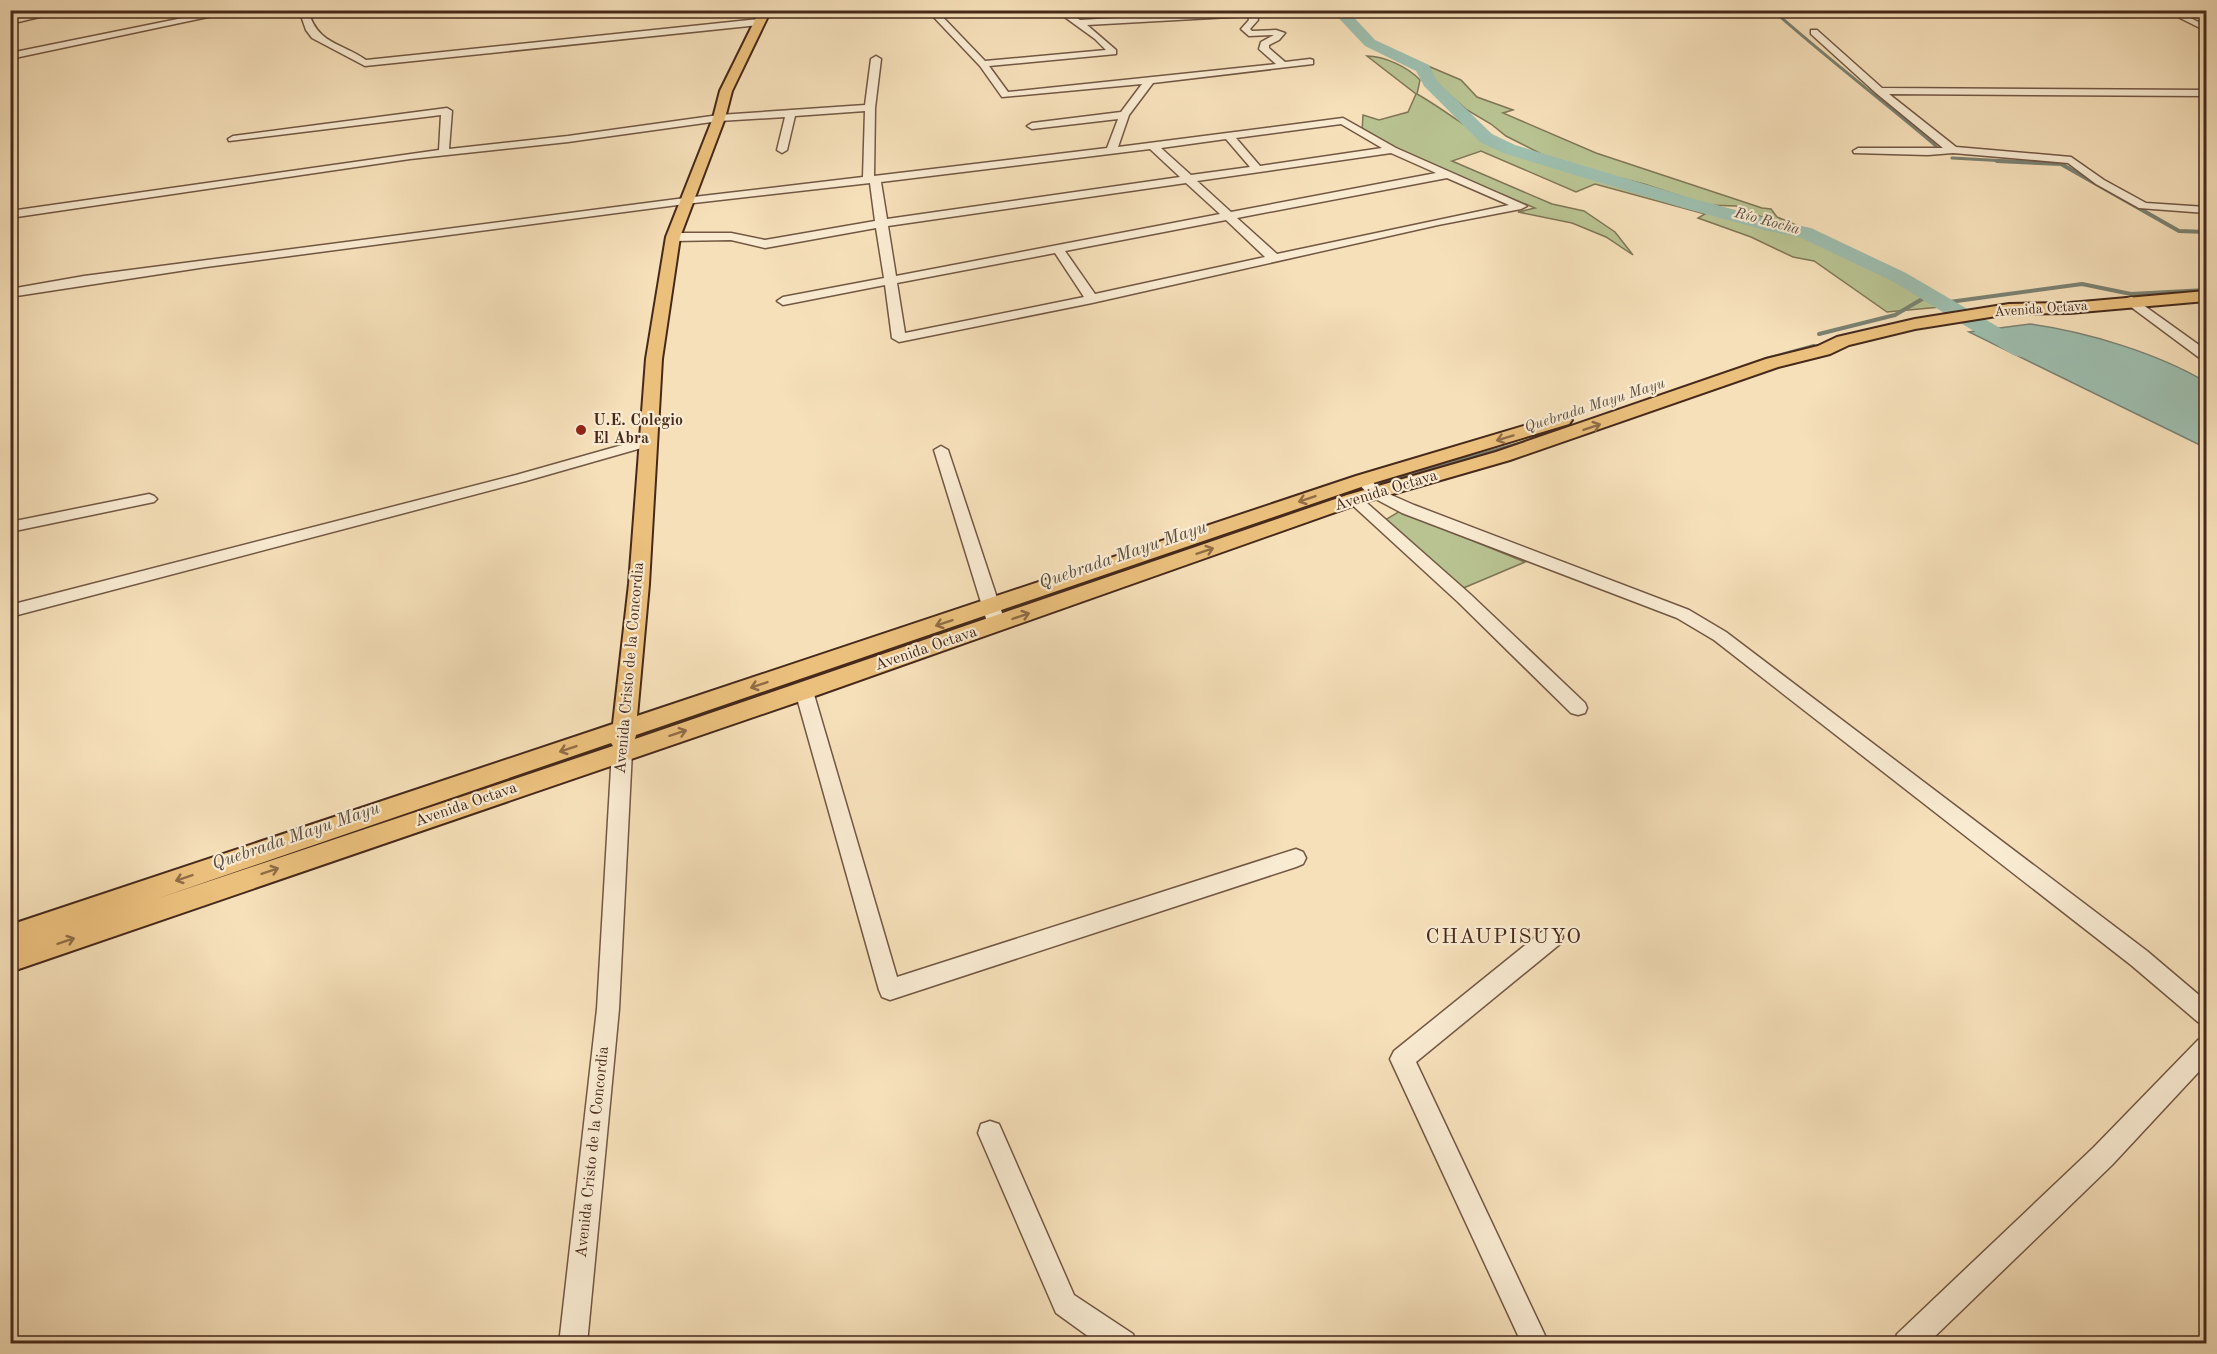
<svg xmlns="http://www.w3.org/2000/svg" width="2217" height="1354" viewBox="0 0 2217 1354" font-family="'Old Standard TT',serif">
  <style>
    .green { fill: #b9c392; stroke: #807656; stroke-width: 1.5 }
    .water { fill: #9dbdad; stroke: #7a8273; stroke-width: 1.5 }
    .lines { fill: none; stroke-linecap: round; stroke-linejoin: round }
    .stream-far3 { stroke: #7a8273; stroke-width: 3 }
    .stream-far2 { stroke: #7a8273; stroke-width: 4 }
    .stream-far1 { stroke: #7a8273; stroke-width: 4.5 }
    .stream { stroke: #7a8273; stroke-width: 6 }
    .river { fill: #9dbdad; fill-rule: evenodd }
    .minor-casing { stroke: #725743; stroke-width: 3 }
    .major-casing { stroke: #46291b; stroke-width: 4 }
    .minor { fill: #f9ebd2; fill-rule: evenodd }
    .major { fill: #ebc07d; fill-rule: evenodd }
    .oneway { stroke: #906d47 }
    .poi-dot { fill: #8f2418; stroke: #f9ebd2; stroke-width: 2 }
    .labels { text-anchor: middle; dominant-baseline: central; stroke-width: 4.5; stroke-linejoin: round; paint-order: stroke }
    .far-street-label { font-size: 14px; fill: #46291b; stroke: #f9ebd2 }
    .far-water-label { font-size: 15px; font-style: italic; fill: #5c4e40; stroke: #f9ebd2 }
    .poi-label { font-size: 16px; font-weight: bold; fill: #46291b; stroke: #f9ebd2; text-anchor: start }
    .street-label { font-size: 16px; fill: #46291b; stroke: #f9ebd2 }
    .water-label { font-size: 18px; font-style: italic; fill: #5c4e40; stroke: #f9ebd2 }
    .near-neighbourhood-label { font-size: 21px; letter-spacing: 1.5px; fill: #46291b; stroke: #f9ebd2 }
  </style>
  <rect width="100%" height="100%" fill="#f6e0ba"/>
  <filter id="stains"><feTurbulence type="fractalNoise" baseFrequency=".00333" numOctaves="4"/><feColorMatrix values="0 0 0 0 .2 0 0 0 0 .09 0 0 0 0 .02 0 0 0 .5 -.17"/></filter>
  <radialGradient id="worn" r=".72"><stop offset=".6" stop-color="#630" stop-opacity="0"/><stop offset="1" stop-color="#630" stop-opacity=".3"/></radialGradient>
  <g class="green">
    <path d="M1367 56C1384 56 1408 67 1420 80L1417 94C1447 111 1473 133 1503 150L1713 214 1804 235 1894 279 1941 307 1887 312 1814 261 1793 257 1751 237 1698 218 1705 214 1595 184 1576 192 1481 151 1452 161 1552 204 1584 211 1615 232 1633 255 1606 237 1572 223 1518 212 1535 208 1410 156 1362 132 1363 115 1379 120 1408 112 1416 94Z"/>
    <path d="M1428 66 1461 80 1477 97 1513 110 1503 113 1596 153 1762 208 1771 209 1777 217 1803 228 1778 224 1736 206 1707 205 1644 184 1559 163 1506 136 1491 124 1467 110 1437 84Z"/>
    <path d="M1400 511 1525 562 1461 589 1385 520Z"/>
  </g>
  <path class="water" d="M2030 324C2087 332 2157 353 2206 382V448L1969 332Z"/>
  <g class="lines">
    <g class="stream-far3">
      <path d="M1585 11 1714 13"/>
      <path d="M1727 13 1983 10"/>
      <path d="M1776 13C1828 59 1883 101 1936 146"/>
      <path d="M1952 158 2025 162"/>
    </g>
    <g class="stream-far2">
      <path d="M1997 161 2061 164 2179 231 2206 232"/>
      <path d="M1942 303 2082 284 2131 294 2206 290"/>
      <path d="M1819 334 1895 315 1929 295"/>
      <path d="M1766 359 1814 346"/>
    </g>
    <g class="stream-far1">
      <path d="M1382 482 1520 444 1567 428"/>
      <path d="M1000 612 1358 491"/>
      <path d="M970 622 976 620"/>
    </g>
    <g class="stream">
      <path d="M645 734 974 621"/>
      <path d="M273 860 591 751"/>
    </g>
    <path class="river" d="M1331 10H1347L1375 40 1429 65 1437 81 1492 134 1515 145 1694 199 1777 221 1811 228 1906 273 2029 345 2032 350 2029 355 2021 357 2013 355 1892 281 1799 237 1768 231 1680 207 1503 153 1480 142 1424 86 1416 71 1365 46Z"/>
    <g class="minor-casing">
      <g id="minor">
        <path d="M49 10H69L10 24V18Z"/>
        <path d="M222 10H241L10 59V53Z"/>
        <path d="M299 10H308C317 44 340 42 366 60L759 19 763 22 759 25 365 66 312 38 306 30Z"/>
        <path d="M927 10H936L985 61 1106 50 1095 39 1055 10H1065L1080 20 1256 10 1258 20 1250 29 1252 31 1276 30 1285 33 1279 40 1269 45V48L1285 62 1310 59 1313 60V64L1153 83 1129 115 1118 147 1343 118 1396 148 1527 206 1521 209 1438 225 1092 303 899 342 892 338 885 285 783 305 777 301 783 297 884 278 876 228 765 248 731 240 673 241 667 237 673 233H731L765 240 875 221 870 183 685 204 206 267 10 297V289L84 276 685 198 863 177 865 111 795 116 787 150 782 153 777 150 785 117 719 121 568 142 410 159 10 218V211L439 150 441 115 229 141 228 139 233 136 447 108 452 111 449 149 568 136 719 115 865 105 871 59 876 56 881 59 875 108 874 176 1107 148 1118 119 1032 129 1027 126 1032 123 1121 112 1142 84 1002 97 980 66ZM1248 16 1249 20 1241 29 1249 36 1274 35 1261 42 1259 49 1276 64 1008 92 989 66 1116 54V50L1087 25ZM1341 124 1382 148 1260 166 1236 138ZM1226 139 1250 167 1191 175 1161 148ZM1150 149 1180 177 887 219 881 182ZM1391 153 1436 173 1231 212 1197 181ZM1447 178 1509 205 1277 254 1237 218ZM1186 183 1220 214 896 276 888 226ZM1226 220 1265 257 1095 294 1065 251ZM1055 253 1084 297 905 333 897 283Z"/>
        <path d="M2041 10H2206V16H2187L2206 26V31L2174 15H2044L2041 14Z"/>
        <path d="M1811 30H1817L1882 88 2206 90V96L1889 94 1956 147 2071 157 2104 180 2146 203 2206 207V213L2139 208 2096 184 2068 163 1953 153 1928 155 1854 153 1853 151 1858 148H1943L1876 93 1811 34Z"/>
        <path d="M2132 297 2206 350V360L2201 359 2127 304 2126 301 2127 298Z"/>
        <path d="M647 438 652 439 654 442 652 445 526 481 10 617V605L516 475Z"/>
        <path d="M941 446 948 450 1006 625 1003 629H991L988 625 934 450Z"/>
        <path d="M1363 475 1368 477 1380 490 1414 505 1689 610 1726 632 2147 951 2206 1001V1025L2198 1022 2131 965 1714 640 1677 618 1402 513 1370 496 1355 480Z"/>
        <path d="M149 494 154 496 157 499 154 502 10 532V522Z"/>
        <path d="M1354 494 1359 496 1470 594 1585 703 1587 708 1585 713 1578 715 1571 713 1458 602 1349 502 1346 499 1349 496Z"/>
        <path d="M804 684 810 686 813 691 897 977 1296 849 1303 852 1306 858 1303 864 1296 867 890 1000 882 997 879 990 795 691 798 686Z"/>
        <path d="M622 744 629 746 632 751 619 1009 587 1344H559L597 1009 612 751 615 746Z"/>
        <path d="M1552 928 1560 930 1563 937 1560 944 1416 1062 1549 1344H1522L1390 1059 1394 1051 1544 930Z"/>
        <path d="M2206 1037V1064L2112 1165 1927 1344H1894L1897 1334 2094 1147 2198 1040Z"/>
        <path d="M990 1121 999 1124 1074 1295 1133 1334 1136 1344H1099L1056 1313 978 1133 981 1124Z"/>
      </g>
    </g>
    <g class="major-casing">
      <path id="major" d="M760 10H771L732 91 725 118 680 237 662 359 649 584 637 716 1356 476 1557 416H1569L1572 420 1569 424 1370 484 636 735 635 739 1347 495 1496 452 1766 359 1818 346 1837 337 1915 319 2009 304 2070 303 2206 291V301L2070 313 2009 314 1915 329 1849 345 1830 354 1778 367 1510 460 1361 503 812 697 10 972V925L613 724 629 584 646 359 666 237 713 118 720 91ZM611 743 613 746 156 899Z"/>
    </g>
    <use href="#minor" class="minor"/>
    <use href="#major" class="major"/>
  </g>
  <defs><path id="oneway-shaft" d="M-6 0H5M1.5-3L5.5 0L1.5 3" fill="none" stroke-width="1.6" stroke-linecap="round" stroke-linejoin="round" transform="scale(1.5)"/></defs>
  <g class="oneway">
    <use href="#oneway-shaft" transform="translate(1592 427) rotate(-19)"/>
    <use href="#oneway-shaft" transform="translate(1505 438) rotate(163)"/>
    <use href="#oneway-shaft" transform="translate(1307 499) rotate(161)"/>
    <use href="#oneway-shaft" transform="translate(1205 551) rotate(-19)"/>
    <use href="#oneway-shaft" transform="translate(1021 616) rotate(-19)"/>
    <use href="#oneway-shaft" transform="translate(944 623) rotate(161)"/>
    <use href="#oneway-shaft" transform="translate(759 685) rotate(161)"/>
    <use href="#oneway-shaft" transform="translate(678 733) rotate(-18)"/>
    <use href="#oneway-shaft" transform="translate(568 749) rotate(161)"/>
    <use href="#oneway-shaft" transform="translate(270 871) rotate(-19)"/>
    <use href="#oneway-shaft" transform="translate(184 878) rotate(161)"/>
    <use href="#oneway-shaft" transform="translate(66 941) rotate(-19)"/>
  </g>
  <circle class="poi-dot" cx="581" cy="430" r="6"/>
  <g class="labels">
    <g class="far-street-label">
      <text transform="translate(2041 309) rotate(-4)">Avenida Octava</text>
    </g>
    <g class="far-water-label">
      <text transform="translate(1767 222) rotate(15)">Río Rocha</text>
      <text transform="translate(1595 406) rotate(-18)">Quebrada Mayu Mayu</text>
    </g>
    <g class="poi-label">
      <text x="593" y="421">U.E. Colegio<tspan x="593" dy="18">El Abra</tspan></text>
    </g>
    <g class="street-label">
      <text transform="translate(1386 491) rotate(-17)">Avenida Octava</text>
      <text transform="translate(926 649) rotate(-19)">Avenida Octava</text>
      <text transform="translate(630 668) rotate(-85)">Avenida Cristo de la Concordia</text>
      <text transform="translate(466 805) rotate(-19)">Avenida Octava</text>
      <text transform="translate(593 1152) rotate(-84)">Avenida Cristo de la Concordia</text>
    </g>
    <g class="water-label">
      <text transform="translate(1123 555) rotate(-19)">Quebrada Mayu Mayu</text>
      <text transform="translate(296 836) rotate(-19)">Quebrada Mayu Mayu</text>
    </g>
    <g class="near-neighbourhood-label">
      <text x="1504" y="937">CHAUPISUYO</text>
    </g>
  </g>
  <rect width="2217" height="1354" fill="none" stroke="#f6e0ba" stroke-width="36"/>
  <rect x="12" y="12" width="2193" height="1330" fill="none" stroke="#46291b" stroke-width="3"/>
  <rect x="18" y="18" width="2181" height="1318" fill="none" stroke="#46291b" stroke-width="1.5"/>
  <rect width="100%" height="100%" filter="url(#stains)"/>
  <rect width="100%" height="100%" fill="url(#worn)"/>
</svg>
